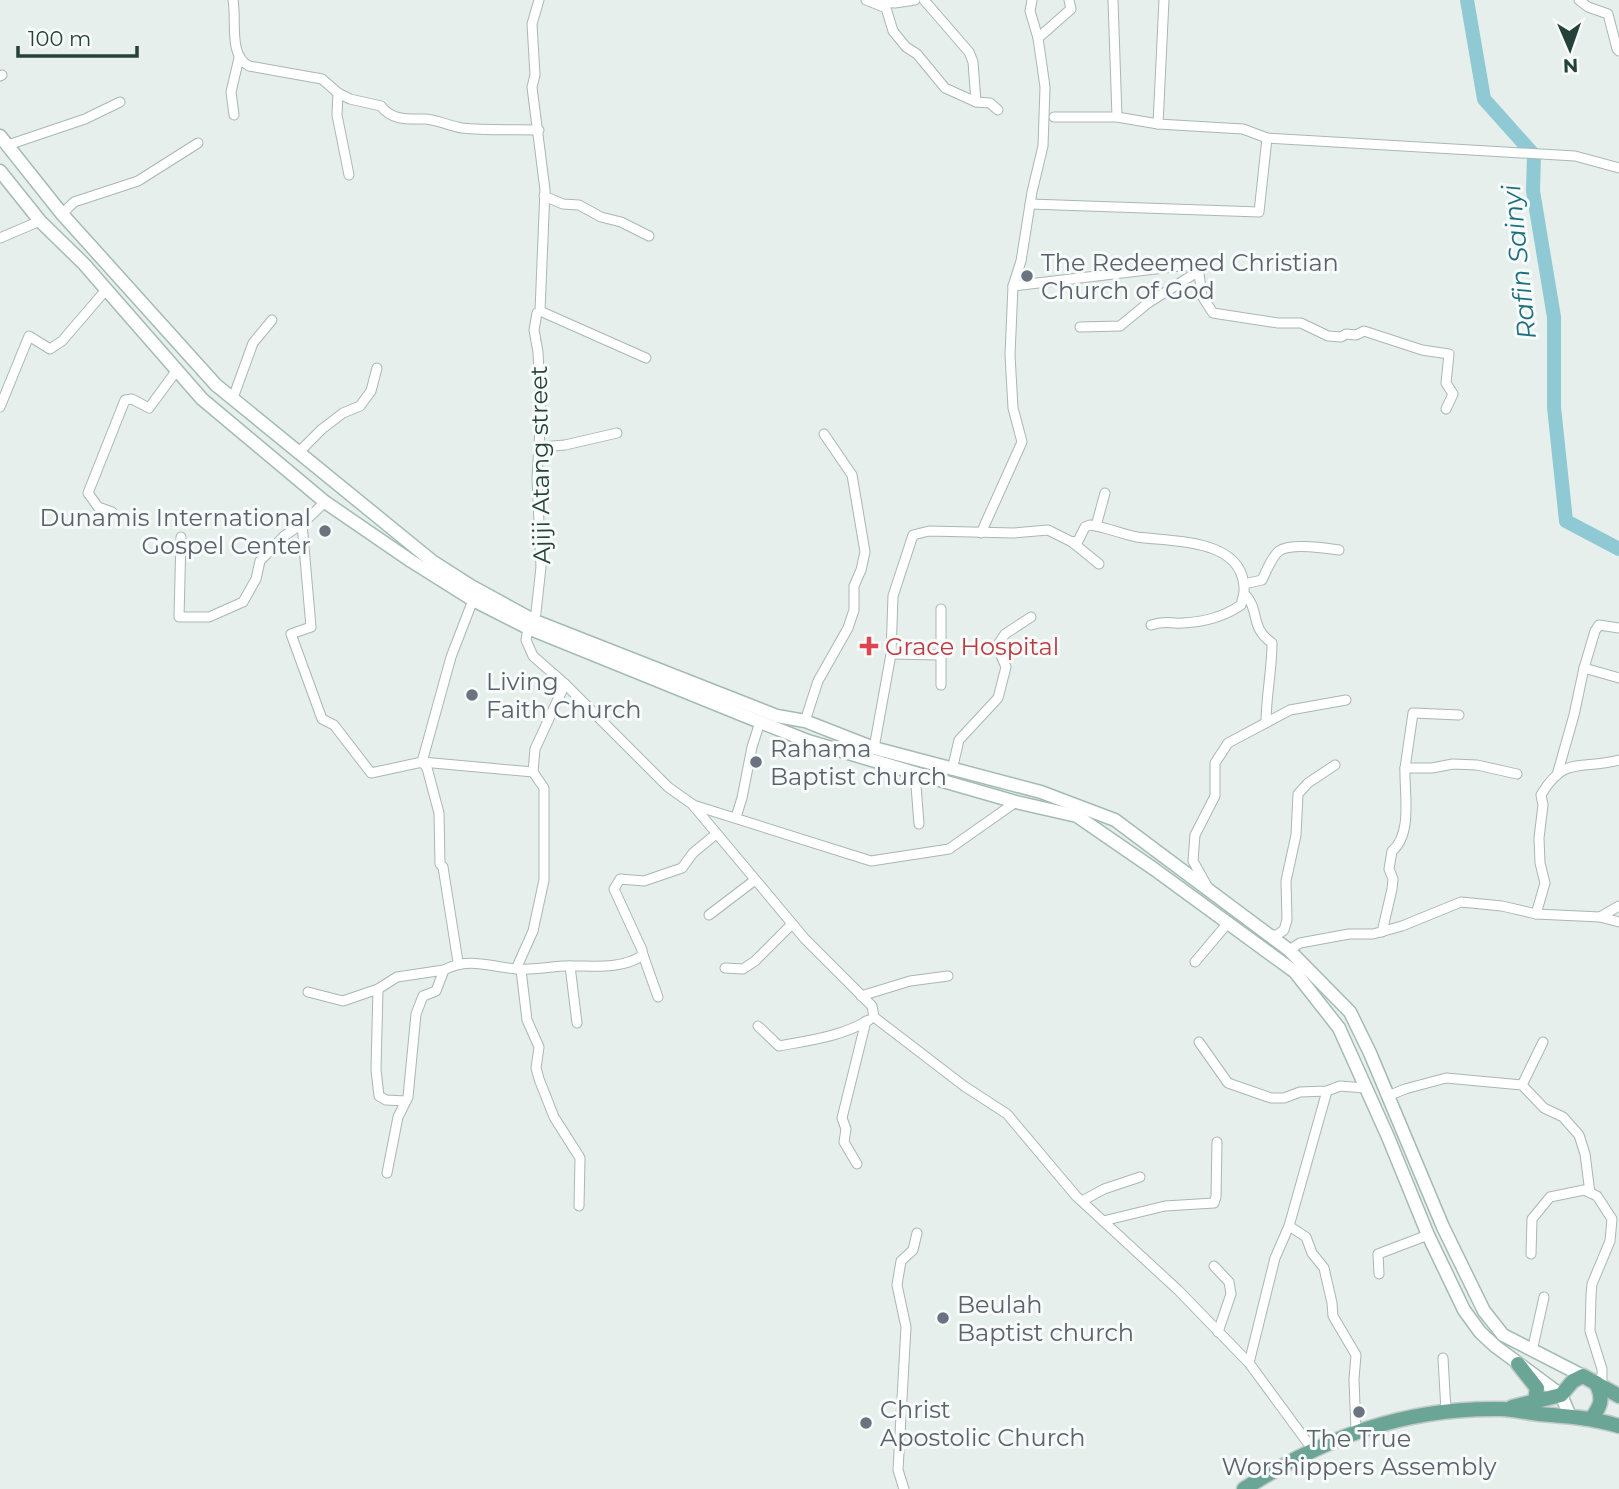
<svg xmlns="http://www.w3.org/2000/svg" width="1619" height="1489" viewBox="0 0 1619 1489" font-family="Montserrat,sans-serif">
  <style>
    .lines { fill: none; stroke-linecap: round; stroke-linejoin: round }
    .river { stroke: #8ec9d4; stroke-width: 14 }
    .street-casing { stroke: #a8b8b2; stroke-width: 11 }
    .secondary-casing { stroke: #a4bbb3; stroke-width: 15 }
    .primary-casing { stroke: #c2cac8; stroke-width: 17 }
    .street { stroke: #fff; stroke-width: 9 }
    .secondary { stroke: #fff; stroke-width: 12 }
    .primary { stroke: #6aa596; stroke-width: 14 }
    .worship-dot { fill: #6b7280; stroke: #f7fbf9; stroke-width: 2.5 }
    .health-dot { fill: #e0444e; stroke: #f7fbf9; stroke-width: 2.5 }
    .labels { text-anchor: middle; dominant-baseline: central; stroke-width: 6; stroke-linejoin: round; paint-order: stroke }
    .worship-label { font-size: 24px; fill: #5b616d; stroke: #f7fbf9; text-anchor: start }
    .street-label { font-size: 24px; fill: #24423a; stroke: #f7fbf9 }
    .health-label { font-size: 24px; fill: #be3a42; stroke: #f7fbf9; text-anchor: start }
    .water-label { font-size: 26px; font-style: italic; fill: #1c6f80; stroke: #f7fbf9 }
  </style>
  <rect width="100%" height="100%" fill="#e6efeb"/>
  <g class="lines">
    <path class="river" d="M1467 0 1484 99 1534 155 1533 191 1554 317V407L1566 521 1619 549"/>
    <g class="street-casing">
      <g id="street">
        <path d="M233 0C237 20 228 55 249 66L322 79 338 93 350 99 381 106C392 121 409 119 425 119 438 120 450 126 462 128 487 131 514 129 539 130"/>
        <path d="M866 0 886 8 893 31 906 47 917 54 945 88 976 102 990 103 998 110"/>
        <path d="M924 0 969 52 973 62 976 102"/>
        <path d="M1113 0 1117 117"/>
        <path d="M1579 0 1588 7 1608 14 1617 49 1619 51"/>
        <path d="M879 2 895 3 915 0"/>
        <path d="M1038 38 1071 9 1069 0"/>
        <path d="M0 76 2 75"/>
        <path d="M338 93 337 115 349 175"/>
        <path d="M234 115 231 92 239 58"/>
        <path d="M1054 117H1117L1158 124 1243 129 1267 138 1575 156 1619 168"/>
        <path d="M1158 124 1164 0"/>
        <path d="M8 145 85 119 120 102"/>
        <path d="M544 196 563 204 579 205 601 217 621 222 649 236"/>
        <path d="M1030 204 1259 212 1267 138"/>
        <path d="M62 214 74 202 138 181 198 143"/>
        <path d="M0 238 40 221"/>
        <path d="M1013 286 1180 266H1198L1202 296 1213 313 1278 323H1301L1328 336 1341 337 1346 334 1356 335 1364 331 1422 350 1449 354 1446 383 1453 394 1446 409"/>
        <path d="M540 311 646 358"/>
        <path d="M1080 327 1120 326 1148 303 1199 271"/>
        <path d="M233 398 253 343 272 320"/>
        <path d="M0 407 29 336 50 349 62 341 105 291"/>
        <path d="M541 447 565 445 617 433"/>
        <path d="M299 452 322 429 343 413 360 406 371 391 377 368"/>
        <path d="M325 502 302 524 311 627 291 634 322 719 334 725 371 773 422 762 427 768 439 813 440 864 443 867 458 962"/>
        <path d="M112 512 98 507 88 493 125 400 132 399 149 408 177 370"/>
        <path d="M1096 526 1105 493"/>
        <path d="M981 533 1022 442 1013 408 1010 355 1013 286 1021 261 1032 192 1043 146 1045 87 1038 38 1030 11 1032 0"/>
        <path d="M181 537 179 617H209L243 602 256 579 260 561 284 536 302 524"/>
        <path d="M1072 542 1099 564"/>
        <path d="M1244 584 1262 580C1266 572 1272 556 1279 551 1290 543 1326 548 1339 550"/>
        <path d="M473 600 451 657 422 762 533 772"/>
        <path d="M941 609V685"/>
        <path d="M535 621 541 567 537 478 541 412 538 352 534 330 537 313 540 311 545 190 532 87 535 75 532 24 539 0"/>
        <path d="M1151 625C1167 620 1169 624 1183 623 1204 622 1225 616 1241 605L1244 593"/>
        <path d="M528 628 526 640 533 656 565 684 668 787 692 804 805 939 872 1006 874 1017 964 1086 1007 1114 1076 1196 1178 1290 1249 1363 1313 1450"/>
        <path d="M891 654 940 655"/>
        <path d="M1584 668 1595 631 1599 625 1619 628"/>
        <path d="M805 721 818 681 848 628 854 610V586L861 570 865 552 852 475 824 434"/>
        <path d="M874 748 891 654 893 596 913 535 929 531 1014 533 1048 530 1072 542 1078 541 1085 527 1090 525C1106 527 1121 534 1137 537 1174 542 1247 538 1244 593 1261 611 1249 627 1272 643 1272 670 1266 696 1266 723"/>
        <path d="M1405 768 1413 713 1459 715"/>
        <path d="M952 770 959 740 998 698 1006 667 997 646 1005 634 1031 617"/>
        <path d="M915 773 919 824"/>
        <path d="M1557 775 1574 715 1584 668 1619 678"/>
        <path d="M693 805 871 861 949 849 1016 802"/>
        <path d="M736 817 742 798 752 747 760 722"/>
        <path d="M1207 886 1193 861 1195 835 1215 796V763L1228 743 1290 710 1346 700"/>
        <path d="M1536 914 1545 883 1540 863 1539 838 1543 805 1541 795C1564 755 1581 770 1619 760"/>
        <path d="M709 915 755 880"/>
        <path d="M1600 917 1619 906"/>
        <path d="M1382 932 1392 889 1393 879 1389 869 1392 851C1413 834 1404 792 1405 768H1432L1453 764 1477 765 1517 774"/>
        <path d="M1269 935H1277L1284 930 1287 920 1286 881 1296 835 1298 794 1308 783 1335 765"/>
        <path d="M1289 950 1300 943 1349 934H1373L1402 926 1461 902 1502 906 1536 914 1600 917 1619 922"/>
        <path d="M643 955 658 997"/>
        <path d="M1195 962 1227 924"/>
        <path d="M570 966 577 1023"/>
        <path d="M725 968 743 969 755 961 792 924"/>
        <path d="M516 969 533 931 544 880V788L533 772 535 749 565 684"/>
        <path d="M521 970 527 1020 539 1047 536 1068 539 1079 554 1117 580 1158 579 1206"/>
        <path d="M378 989 376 1070 379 1096 386 1100 406 1101"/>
        <path d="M308 992 343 1001 378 989 397 977 444 970"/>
        <path d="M861 996 910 981 948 976"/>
        <path d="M758 1026 779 1046C811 1040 840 1037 869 1020"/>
        <path d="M1199 1042 1228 1083 1271 1098H1284L1300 1092 1327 1091 1340 1086 1365 1088"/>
        <path d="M1522 1085 1543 1042"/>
        <path d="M1388 1096 1405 1089 1446 1078 1522 1085 1544 1108 1563 1117 1579 1135 1585 1154 1590 1193"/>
        <path d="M857 1164 844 1142 846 1129 842 1118 866 1021"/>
        <path d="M387 1173 398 1117 408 1097 416 1014 423 996 436 991 444 970C470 956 492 968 519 969 533 970 548 967 563 966 589 965 620 971 643 955L642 950 614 889 620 879 644 881 682 868 693 853 716 834"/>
        <path d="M1082 1201 1104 1189 1140 1177"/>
        <path d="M1103 1221 1165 1206 1214 1203 1216 1197 1217 1142"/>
        <path d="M1289 1226 1306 1237 1312 1253 1324 1268 1332 1303 1333 1316 1356 1355 1354 1379 1356 1431"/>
        <path d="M1531 1254 1532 1219 1550 1197 1584 1190 1597 1196 1612 1219 1610 1241 1592 1284 1591 1295 1590 1331 1602 1369V1387"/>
        <path d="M1214 1266 1229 1282 1231 1294 1218 1332"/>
        <path d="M1379 1274 1378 1254 1428 1235"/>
        <path d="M1532 1351 1544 1297"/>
        <path d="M1443 1358 1446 1411"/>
        <path d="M1249 1363 1275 1258 1289 1226 1327 1091"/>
        <path d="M904 1489 898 1470 906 1327 897 1285 901 1261 913 1250 917 1233"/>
      </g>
    </g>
    <g class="secondary-casing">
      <g id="secondary">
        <path d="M0 136 62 214 216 385 432 561 471 586 535 621 777 716 805 721 874 748 1041 792 1115 820 1289 950 1350 1012 1370 1053 1443 1227 1484 1311 1503 1335 1583 1376"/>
        <path d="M0 171 40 221 84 264 202 399 325 502 411 561 473 600 528 628 760 722 808 741 915 773 1016 802 1077 816 1154 869 1295 972 1339 1028 1388 1137 1428 1235 1464 1310 1480 1332 1495 1346 1561 1395 1570 1416"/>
      </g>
    </g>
    <g class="primary-casing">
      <g id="primary">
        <path d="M1518 1364 1537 1388 1535 1401"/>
        <path d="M1512 1407 1561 1395 1573 1381 1583 1376 1619 1396"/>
        <path d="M1591 1419C1601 1406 1604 1399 1596 1383"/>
        <path d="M1244 1489C1325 1437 1405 1407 1502 1409 1514 1409 1527 1413 1539 1414 1566 1416 1593 1418 1619 1426"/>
      </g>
    </g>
    <use href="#street" class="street"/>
    <use href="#secondary" class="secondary"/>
    <use href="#primary" class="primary"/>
  </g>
  <g class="worship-dot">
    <circle cx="1027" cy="276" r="7"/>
    <circle cx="325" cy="531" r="7"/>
    <circle cx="472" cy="695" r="7"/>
    <circle cx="756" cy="762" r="7"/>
    <circle cx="943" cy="1318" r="7"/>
    <circle cx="1359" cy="1412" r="7"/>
    <circle cx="866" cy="1423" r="7"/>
  </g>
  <path class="health-dot" d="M865.5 635.5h7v7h7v7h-7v7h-7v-7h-7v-7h7z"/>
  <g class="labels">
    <g class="worship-label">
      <text x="1041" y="262">The Redeemed Christian<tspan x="1041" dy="28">Church of God</tspan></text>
      <text x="311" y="517" text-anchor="end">Dunamis International<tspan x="311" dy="28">Gospel Center</tspan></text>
      <text x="486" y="681">Living<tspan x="486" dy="28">Faith Church</tspan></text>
      <text x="770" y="748">Rahama<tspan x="770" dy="28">Baptist church</tspan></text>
      <text x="957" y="1304">Beulah<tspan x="957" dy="28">Baptist church</tspan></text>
      <text x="880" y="1409">Christ<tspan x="880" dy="28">Apostolic Church</tspan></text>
      <text x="1359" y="1438" text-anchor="middle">The True<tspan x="1359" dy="28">Worshippers Assembly</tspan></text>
    </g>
    <g class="street-label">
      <text transform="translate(540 465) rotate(-91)">Ajiji Atang street</text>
    </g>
    <g class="health-label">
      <text x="885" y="646">Grace Hospital</text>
    </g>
    <g class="water-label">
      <text transform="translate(1519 262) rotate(-96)">Rafin Sainyi</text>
    </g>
  </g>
  <g transform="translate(1570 49) rotate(178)" stroke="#f7fbf9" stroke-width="5" paint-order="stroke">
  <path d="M0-5L12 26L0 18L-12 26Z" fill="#24423a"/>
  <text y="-10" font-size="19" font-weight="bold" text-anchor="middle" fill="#24423a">N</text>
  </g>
  <path d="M18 46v10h119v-10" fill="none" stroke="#24423a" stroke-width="3.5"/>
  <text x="28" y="46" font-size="21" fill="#24423a" stroke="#f7fbf9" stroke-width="5" paint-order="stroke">100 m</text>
</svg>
